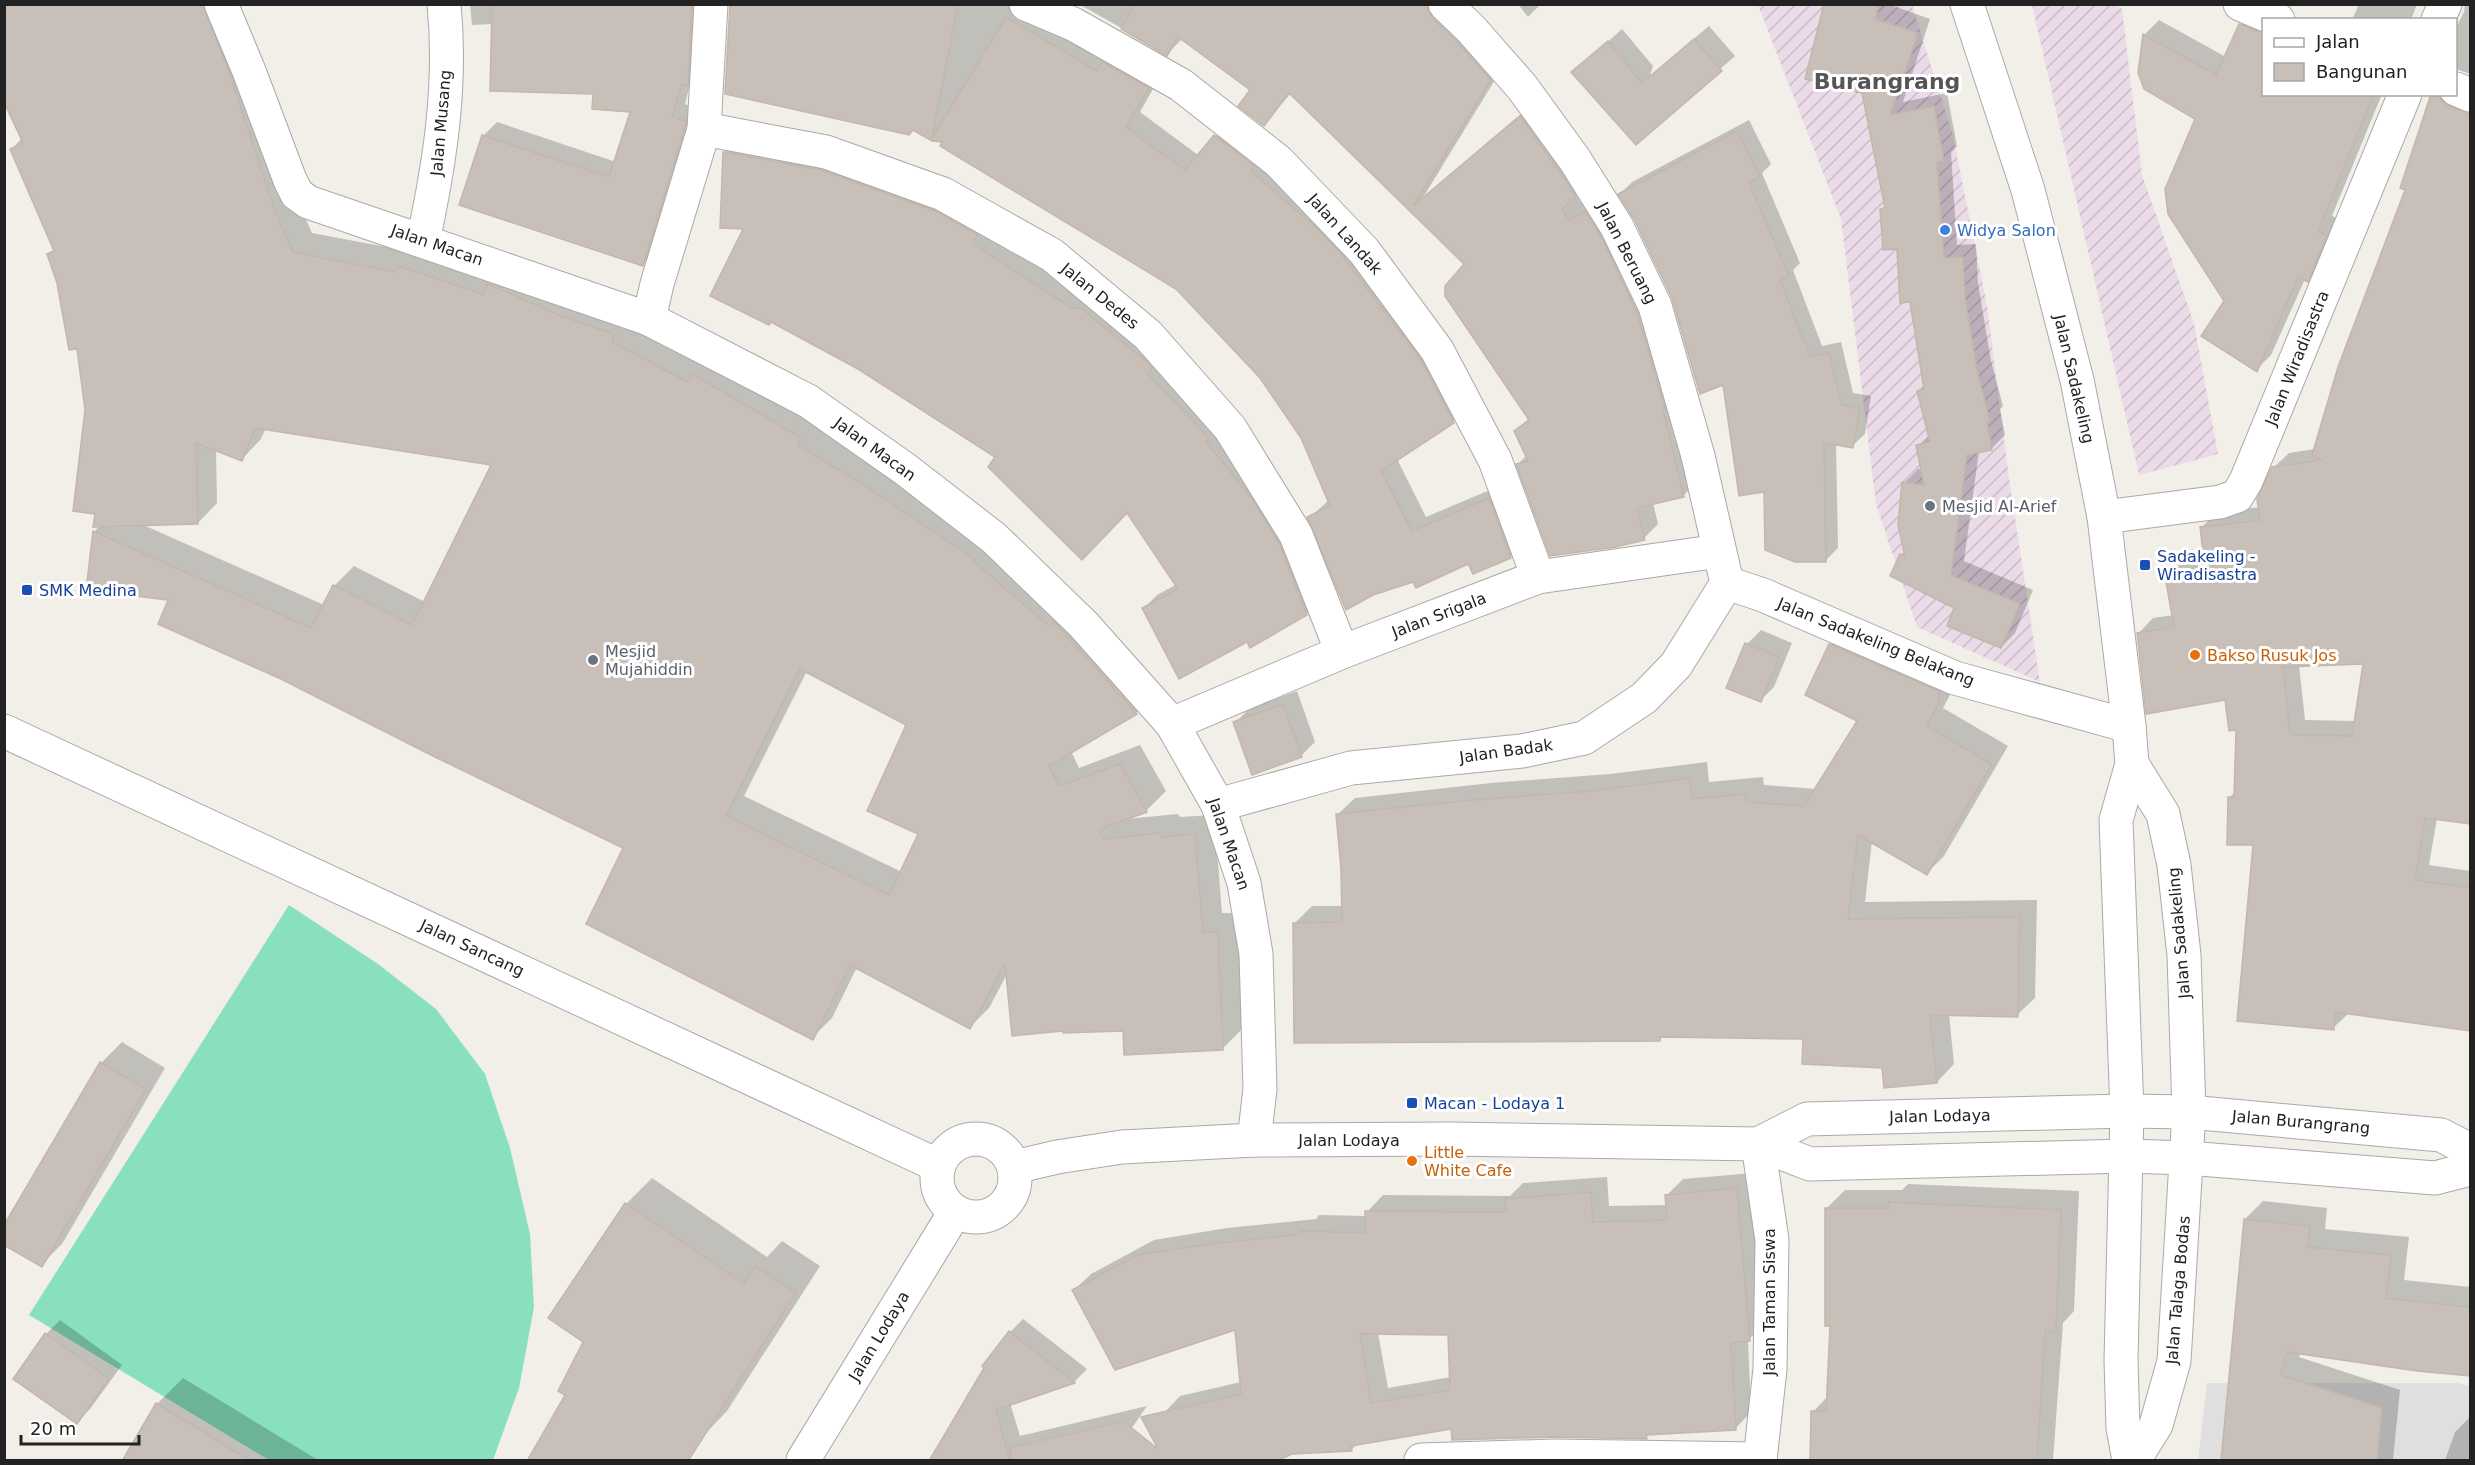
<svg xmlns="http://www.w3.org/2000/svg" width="2475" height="1465" viewBox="0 0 2475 1465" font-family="'DejaVu Sans',sans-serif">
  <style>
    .residential { fill: #e0dfdf }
    .industrial { fill: url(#industrial-furrows) }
    .pitch { fill: #88e0be }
    .shadow { fill: #0003; fill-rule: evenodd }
    .building { fill: #c7bfb8; stroke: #c4b6ab; stroke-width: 1.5; fill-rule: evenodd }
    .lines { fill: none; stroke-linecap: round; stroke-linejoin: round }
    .minor-casing { stroke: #a9a9a9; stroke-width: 35 }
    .tertiary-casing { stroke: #a9a9a9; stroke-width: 35 }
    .minor { stroke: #fff; stroke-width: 33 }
    .tertiary { stroke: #fff; stroke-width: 33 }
    .shop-dot { fill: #3f7fe0; stroke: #fff; stroke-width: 2 }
    .worship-dot { fill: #6b7280; stroke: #fff; stroke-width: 2 }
    .transit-dot { fill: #1a4fb4; stroke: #fff; stroke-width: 2 }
    .food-dot { fill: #e8710a; stroke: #fff; stroke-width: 2 }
    .labels { text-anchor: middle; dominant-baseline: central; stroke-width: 6; stroke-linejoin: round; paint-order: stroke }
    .street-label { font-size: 16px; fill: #222; stroke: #fff }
    .shop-label { font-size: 16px; fill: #366cbe; stroke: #fff; text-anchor: start }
    .worship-label { font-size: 16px; fill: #5b616d; stroke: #fff; text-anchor: start }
    .transit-label { font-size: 16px; fill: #164399; stroke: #fff; text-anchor: start }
    .food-label { font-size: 16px; fill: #c56008; stroke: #fff; text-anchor: start }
    .district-label { font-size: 22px; font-weight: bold; fill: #555; stroke: #fff }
  </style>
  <defs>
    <pattern id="industrial-furrows" width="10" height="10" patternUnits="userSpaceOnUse" patternTransform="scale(1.5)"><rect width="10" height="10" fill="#ebdbe8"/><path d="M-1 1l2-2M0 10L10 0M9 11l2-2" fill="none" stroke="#c9bcc7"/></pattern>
  </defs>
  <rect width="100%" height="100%" fill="#f2efe9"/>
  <path class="residential" d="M2207 1383H2458L2470 1386V1460H2198Z"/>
  <g class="industrial">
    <path d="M2114 4 2122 9 2142 175 2194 323 2218 454 2139 475 2032 5Z"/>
    <path d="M1758 5H1912L1953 136 1987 305 2009 478 2040 682 1917 627 1876 504 1841 219Z"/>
  </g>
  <path class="pitch" d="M289 905 378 964 436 1009 485 1074 510 1148 530 1234 534 1307 519 1388 493 1460H269L29 1315Z"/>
  <g class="shadow">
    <path d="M4 4H229L295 194 312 233 413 252 714 355 876 461 1156 694 1136 713 1071 751 1079 768 1140 745 1166 791 1146 811 1126 819 1178 814 1180 817 1214 815 1222 913H1237L1242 1029 1223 1048 1124 1030 1007 974 989 1008 970 1027 857 967 832 1018 812 1038 626 847 170 599 94 532 100 525 97 512 78 347 48 254 55 248 12 149 22 138ZM266 428 494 464 425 602 354 566 334 586 324 605 141 524 198 523 217 503 216 449 242 459 261 439ZM807 671 908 725 920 833 902 872 744 796Z"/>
    <path d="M470 4H704L691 80 685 104 698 109 655 251 642 265 461 204 484 135 497 122 616 162 632 111 595 93 493 24 472 25Z"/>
    <path d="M754 4H1030L1162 73 1140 112 1198 155 1230 121 1329 212 1468 407 1453 422 1397 459 1426 517 1504 484 1525 542 1510 557 1469 562 1414 580 1309 518 1329 500 1302 437 1261 377 1176 288 944 141 929 138Z"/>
    <path d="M1079 4H1448L1504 65 1424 196 1535 102 1590 181 1576 195 1584 207 1600 198 1698 481 1684 495 1653 503 1658 524 1644 538 1518 464 1527 455 1516 431 1529 418 1466 264 1291 93 1264 124 1252 90 1182 39 1167 54Z"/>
    <path d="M1518 4H1541L1528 17Z"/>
    <path d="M1825 4H1888L1930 19 1903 102 1947 93 1957 146 1951 153 1957 245 1976 244 1978 283 1991 361 2003 406 2000 409 2005 435 1991 449 1979 451 1964 561 2033 590 2015 633 2001 647 1901 555 1906 550 1904 483 1918 469H1922L1918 446 1930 434 1919 391 1925 385 1911 301 1898 248 1882 209 1886 205 1863 92Z"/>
    <path d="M2359 4H2417L2411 20H2352Z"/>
    <path d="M2465 4H2470V74L2456 69V28L2464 12Z"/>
    <path d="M2256 10 2264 20V94H2382L2332 216 2341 220 2322 265 2307 280 2305 279 2271 355 2256 370 2226 301 2197 119 2144 35 2159 20 2226 57 2241 25Z"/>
    <path d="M1709 26 1735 56 1636 143 1579 68 1622 29 1653 66 1650 76Z"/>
    <path d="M2433 94H2470V457L2466 478H2470V823L2437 818 2429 865 2470 871V1030L2349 1013 2333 1028 2255 844 2229 798 2236 791 2238 728 2227 698 2138 634 2153 618 2174 615 2167 576 2182 561 2205 557 2201 528 2217 512 2260 507 2273 468 2289 453 2315 449 2406 189ZM2364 662 2356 721 2305 720 2299 665Z"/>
    <path d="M1749 120 1771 164 1762 173 1800 263 1793 270 1822 346 1841 342 1853 393 1871 396 1865 434 1852 446 1836 443 1838 548 1826 560 1765 490 1725 383 1673 298 1635 218 1620 194 1632 182Z"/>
    <path d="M738 138 949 198 1086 295 1222 424 1320 599 1306 614 1247 640 1143 609 1157 595 1177 584 1127 511 997 457 745 227 724 152Z"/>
    <path d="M1847 627 1956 684 1943 708 2008 746 1944 856 1927 873 1872 841 1865 902 2037 900 2035 998 2017 1015 1949 1014 1954 1064 1937 1082 1883 1067 1804 1038 1663 1036 1659 1040 1295 923 1312 906H1343L1337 815 1355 798 1491 783 1610 774 1707 762 1709 782 1763 777 1764 785 1816 789 1859 720 1830 645Z"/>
    <path d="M1761 630 1792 643 1774 687 1760 701 1728 687 1747 644Z"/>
    <path d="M1297 691 1315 742 1301 756 1235 723 1249 709Z"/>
    <path d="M122 1042 165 1068 62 1244 41 1265 101 1063Z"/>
    <path d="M1753 1173 1766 1323 1748 1340 1751 1412 1735 1429 1649 1434 1646 1437 1453 1428 1357 1444 1351 1450 1164 1413 1180 1396 1241 1382 1236 1328 1074 1290 1091 1274 1154 1240 1227 1228 1316 1219 1319 1215 1367 1216V1212L1383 1195 1510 1196 1523 1183 1607 1177 1609 1206 1667 1205V1195L1683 1179ZM1378 1333H1449L1451 1377 1388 1388Z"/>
    <path d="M652 1178 767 1257 782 1241 820 1266 727 1411 702 1437 568 1395 626 1204Z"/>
    <path d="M1908 1184 2079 1191 2074 1311 2063 1323 2053 1460H1812L1813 1412 1828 1396 1832 1324 1827 1208 1845 1190H1902Z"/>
    <path d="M2263 1201 2327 1208 2325 1229 2409 1237 2404 1280 2470 1287V1374L2417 1369 2300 1353 2299 1357 2400 1390 2393 1460H2222L2245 1219Z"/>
    <path d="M1023 1319 1087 1369 1074 1382 1010 1403 1020 1436 1147 1406 1110 1460H932L943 1437 986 1368 984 1366 1010 1332Z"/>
    <path d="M60 1320 122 1365 90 1409 76 1423 46 1334Z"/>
    <path d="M183 1378 318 1460H124L157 1404Z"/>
    <path d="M2469 1418 2470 1460H2445L2455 1432Z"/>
  </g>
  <g class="building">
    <path d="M4 4H203L230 75 276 214 293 252 396 272 398 266 483 294 488 284 561 316 614 334 612 342 688 382 693 374 801 438 797 445 856 480 975 559 973 561 1049 626 1054 622 1137 714 1049 766 1059 786 1120 764 1147 812 1100 829 1103 839 1159 833 1161 837 1195 834 1203 932H1218L1223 1050 1124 1055 1123 1031 1063 1033V1031L1012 1036 1005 964 970 1029 850 965 813 1040 586 924 623 848 437 758 281 679 158 624 168 600 86 590 93 531 311 628 333 585 412 625 491 465 255 428 242 461 196 443 198 524 93 527 95 514 73 511 85 410 77 349 69 350 57 283 47 254 54 251 10 149 23 143 4 102ZM800 669 906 725 867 811 918 834 889 895 726 816Z"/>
    <path d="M492 4H692L688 86 682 84 672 117 686 121 685 126 643 266 459 205 482 135 609 177 630 112 592 109 593 94 490 91Z"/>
    <path d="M730 4H958L932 138 1006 17 1097 71 1102 62 1149 88 1126 127 1185 170 1214 135 1254 166 1251 171 1315 227 1341 254 1421 360 1454 423 1381 471 1412 531 1489 498 1511 558 1473 574 1468 564 1416 588 1413 582 1373 595 1346 610 1307 517 1330 506 1301 438 1260 378 1176 289 940 146 942 142 932 141 913 130 909 135 725 94Z"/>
    <path d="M1135 4H1427L1432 18 1457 42 1491 80 1413 206 1520 116 1559 171 1576 197 1562 209 1569 220 1585 212 1601 236 1637 313 1665 409 1663 410 1684 497 1637 508 1645 540 1616 547 1550 556 1516 464 1528 461 1514 431 1529 420 1445 296V286L1464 264 1289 93 1264 126 1238 106 1250 90 1178 37 1167 56 1121 29Z"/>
    <path d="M1824 4H1879L1875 19 1918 33 1890 115 1934 106 1944 161 1937 162 1944 258 1963 257 1965 297 1978 375 1990 421 1987 422 1992 450 1967 455 1951 575 2020 604 2001 648 1947 626 1954 608 1890 576 1900 554 1905 556 1898 525 1902 482 1924 485 1916 445 1930 442 1917 391 1924 389 1910 302 1900 303 1897 249 1883 250 1880 209 1885 208 1862 93 1805 79Z"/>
    <path d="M2239 24 2264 34V94H2374L2318 231 2327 235 2308 282 2298 277 2257 372 2201 336 2224 301 2168 214 2165 189 2195 119 2144 89 2138 73 2143 34 2216 75Z"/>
    <path d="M1694 39 1722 71 1636 145 1571 72 1608 41 1642 83Z"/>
    <path d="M2431 94H2439L2441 101 2448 106 2470 113V824L2425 818 2415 880 2470 888V1031L2335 1012 2334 1030 2237 1021 2253 845H2227L2228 797 2234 798 2236 730 2229 731 2225 700 2146 714 2137 633 2174 627 2165 576 2205 569 2200 527 2260 520 2257 499 2272 467 2321 460 2312 455 2338 367 2405 190 2400 188ZM2363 664 2352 736 2290 735 2283 667Z"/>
    <path d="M1737 131 1760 177 1749 183 1789 276 1780 280 1810 357 1829 353 1842 405 1860 408 1853 448 1824 443 1826 562H1795L1765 550 1764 492 1739 496 1723 385 1700 394 1672 298 1634 219 1618 194Z"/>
    <path d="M723 152 821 170 935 211 977 234 973 244 1072 308H1081L1147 362 1152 368 1148 374 1209 438 1206 442 1250 496 1279 543 1307 615 1250 648 1247 642 1179 679 1142 608 1178 589 1127 513 1082 560 988 467 995 457 858 369 771 322 769 325 710 296 743 229 720 228Z"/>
    <path d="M1745 643 1779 657 1761 702 1726 688Z"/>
    <path d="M1829 644 1939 691V703L1927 726 1992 764 1927 875 1858 835 1848 919 2020 917 2018 1017 1930 1015 1937 1083 1884 1088 1882 1068 1802 1064 1803 1039 1660 1037V1041L1294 1043 1293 923 1342 922 1341 869 1336 814 1472 800 1592 791 1690 778 1692 799 1746 794 1747 802 1804 806 1857 721 1805 695Z"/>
    <path d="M1283 704 1302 757 1252 775 1233 722Z"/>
    <path d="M100 1062 146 1089 42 1267 4 1245V1225Z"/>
    <path d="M1737 1188 1750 1341 1731 1343 1736 1430 1646 1435 1647 1439 1554 1437 1452 1440 1451 1429 1351 1446 1352 1451 1292 1454 1277 1461H1012L1010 1448 1123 1421 1158 1449 1141 1417 1241 1394 1235 1330 1115 1370 1072 1290 1137 1255 1209 1244 1301 1234V1231L1365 1233V1211L1506 1212 1505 1199 1591 1192 1593 1222 1667 1220 1665 1195ZM1360 1334 1448 1335 1450 1390 1371 1403Z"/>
    <path d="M1888 1202 2061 1210 2056 1332 2045 1331 2037 1461H1810L1811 1411H1826L1830 1326H1825V1208H1888Z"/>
    <path d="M625 1203 744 1284 755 1266 796 1292 688 1461H527L565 1395 558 1391 583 1342 548 1318Z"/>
    <path d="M2244 1219 2310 1226 2307 1247 2391 1255 2386 1298 2470 1307V1376L2417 1371 2287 1352 2281 1375 2382 1408 2377 1461H2221Z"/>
    <path d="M1009 1331 1075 1383 996 1410 1010 1461H929L984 1368 982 1366Z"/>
    <path d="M45 1333 109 1379 77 1424 13 1379Z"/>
    <path d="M156 1403 251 1461H122Z"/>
  </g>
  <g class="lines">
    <g class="minor-casing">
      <g id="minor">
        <path d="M221 4 249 71 290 180 297 194 308 202 649 319 808 401 905 469 994 538 1083 624 1172 724 1218 805 1244 883 1256 954 1260 1089 1254 1140"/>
        <path d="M1026 4 1073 24 1181 85 1278 161 1364 251 1437 350 1495 460 1538 577"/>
        <path d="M1445 4 1471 29 1522 87 1575 160 1617 227 1655 306 1698 456 1727 583"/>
        <path d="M2240 4 2278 20"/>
        <path d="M2438 20 2445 4"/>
        <path d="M2456 89 2470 95"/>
        <path d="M704 129 826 152 943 194 1052 255 1148 335 1230 428 1296 535 1342 652"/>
        <path d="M423 241C440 162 452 85 444 4"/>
        <path d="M649 319 657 284 704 129 711 4"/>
        <path d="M2104 517 2220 502 2237 496 2246 481 2405 94"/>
        <path d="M1727 583 1763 595 1955 678 2129 726"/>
        <path d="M1172 724 1342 652 1538 577 1719 551"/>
        <path d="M1218 805 1351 768 1522 751 1584 738 1644 698 1676 665 1727 583"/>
        <path d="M1758 1144 1772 1240 1770 1369 1760 1460"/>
        <path d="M1421 1460 1555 1456 1760 1459"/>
      </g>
    </g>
    <g class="tertiary-casing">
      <g id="tertiary">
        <path d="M1967 4 2028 190 2077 380 2104 517 2129 726 2132 764 2116 820 2127 1111 2121 1360 2123 1428 2129 1460"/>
        <path d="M4 731 939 1166"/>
        <path d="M2132 764 2163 814 2174 865 2184 955 2189 1112 2174 1361 2156 1425 2134 1460"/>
        <circle cx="976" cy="1178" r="39"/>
        <path d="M1758 1144 1807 1119 2127 1111 2189 1112 2441 1135 2470 1150"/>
        <path d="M1015 1167 1057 1157 1122 1147 1254 1140 1452 1139 1758 1144 1810 1164 2127 1156 2188 1158 2435 1178 2470 1169"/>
        <path d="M803 1460 955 1212"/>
      </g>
    </g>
    <use href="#minor" class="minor"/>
    <use href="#tertiary" class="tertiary"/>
  </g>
  <circle class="shop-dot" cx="1945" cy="230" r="6"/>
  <g class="worship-dot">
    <circle cx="1930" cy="506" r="6"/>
    <circle cx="593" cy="660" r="6"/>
  </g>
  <g class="transit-dot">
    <rect x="2139" y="559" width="12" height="12" rx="3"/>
    <rect x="21" y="584" width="12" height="12" rx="3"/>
    <rect x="1406" y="1097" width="12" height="12" rx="3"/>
  </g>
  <g class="food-dot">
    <circle cx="2195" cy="655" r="6"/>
    <circle cx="1412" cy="1161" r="6"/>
  </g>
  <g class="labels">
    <g class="street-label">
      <text transform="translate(441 123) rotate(-85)">Jalan Musang</text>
      <text transform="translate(1345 234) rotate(48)">Jalan Landak</text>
      <text transform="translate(437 245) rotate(19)">Jalan Macan</text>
      <text transform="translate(1627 253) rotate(63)">Jalan Beruang</text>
      <text transform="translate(1100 296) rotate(39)">Jalan Dedes</text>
      <text transform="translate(2297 358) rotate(-68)">Jalan Wiradisastra</text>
      <text transform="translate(2074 379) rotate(77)">Jalan Sadakeling</text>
      <text transform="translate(875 449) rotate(36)">Jalan Macan</text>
      <text transform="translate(1439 615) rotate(-21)">Jalan Srigala</text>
      <text transform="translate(1876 642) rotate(22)">Jalan Sadakeling Belakang</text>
      <text transform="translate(1506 751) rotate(-8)">Jalan Badak</text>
      <text transform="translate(1229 844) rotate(71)">Jalan Macan</text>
      <text transform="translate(2179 933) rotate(-95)">Jalan Sadakeling</text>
      <text transform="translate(472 948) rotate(25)">Jalan Sancang</text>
      <text transform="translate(1940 1116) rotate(-1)">Jalan Lodaya</text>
      <text transform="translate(2301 1122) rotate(5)">Jalan Burangrang</text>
      <text x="1349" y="1140">Jalan Lodaya</text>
      <text transform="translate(2178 1290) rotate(-85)">Jalan Talaga Bodas</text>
      <text transform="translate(1769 1302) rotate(-90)">Jalan Taman Siswa</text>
      <text transform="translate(879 1336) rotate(-59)">Jalan Lodaya</text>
    </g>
    <g class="shop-label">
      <text x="1957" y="230">Widya Salon</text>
    </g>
    <g class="worship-label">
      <text x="1942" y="506">Mesjid Al-Arief</text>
      <text x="605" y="651">Mesjid<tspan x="605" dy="18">Mujahiddin</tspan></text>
    </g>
    <g class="transit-label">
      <text x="2157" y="556">Sadakeling -<tspan x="2157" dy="18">Wiradisastra</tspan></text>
      <text x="39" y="590">SMK Medina</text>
      <text x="1424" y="1103">Macan - Lodaya 1</text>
    </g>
    <g class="food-label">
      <text x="2207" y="655">Bakso Rusuk Jos</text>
      <text x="1424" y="1152">Little<tspan x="1424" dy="18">White Cafe</tspan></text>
    </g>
    <g class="district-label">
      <text x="1887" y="81">Burangrang</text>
    </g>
  </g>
  <rect width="2475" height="1465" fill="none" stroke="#222222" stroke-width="12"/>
  <rect x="2262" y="18" width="195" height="78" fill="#ffffff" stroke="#a7a7a7" stroke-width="1.5"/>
  <rect x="2274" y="38" width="30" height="9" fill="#ffffff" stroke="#a7a7a7" stroke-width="1.5"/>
  <text x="2316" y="48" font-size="18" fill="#222222">Jalan</text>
  <rect x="2274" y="63" width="30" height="18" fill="#c7bfb8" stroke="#a7a7a7" stroke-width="1.5"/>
  <text x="2316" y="78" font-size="18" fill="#222222">Bangunan</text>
  <path d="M21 1435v9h118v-9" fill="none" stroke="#222222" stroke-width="3"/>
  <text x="30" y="1435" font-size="18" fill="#222222" stroke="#ffffff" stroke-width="4.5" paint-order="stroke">20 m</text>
</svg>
